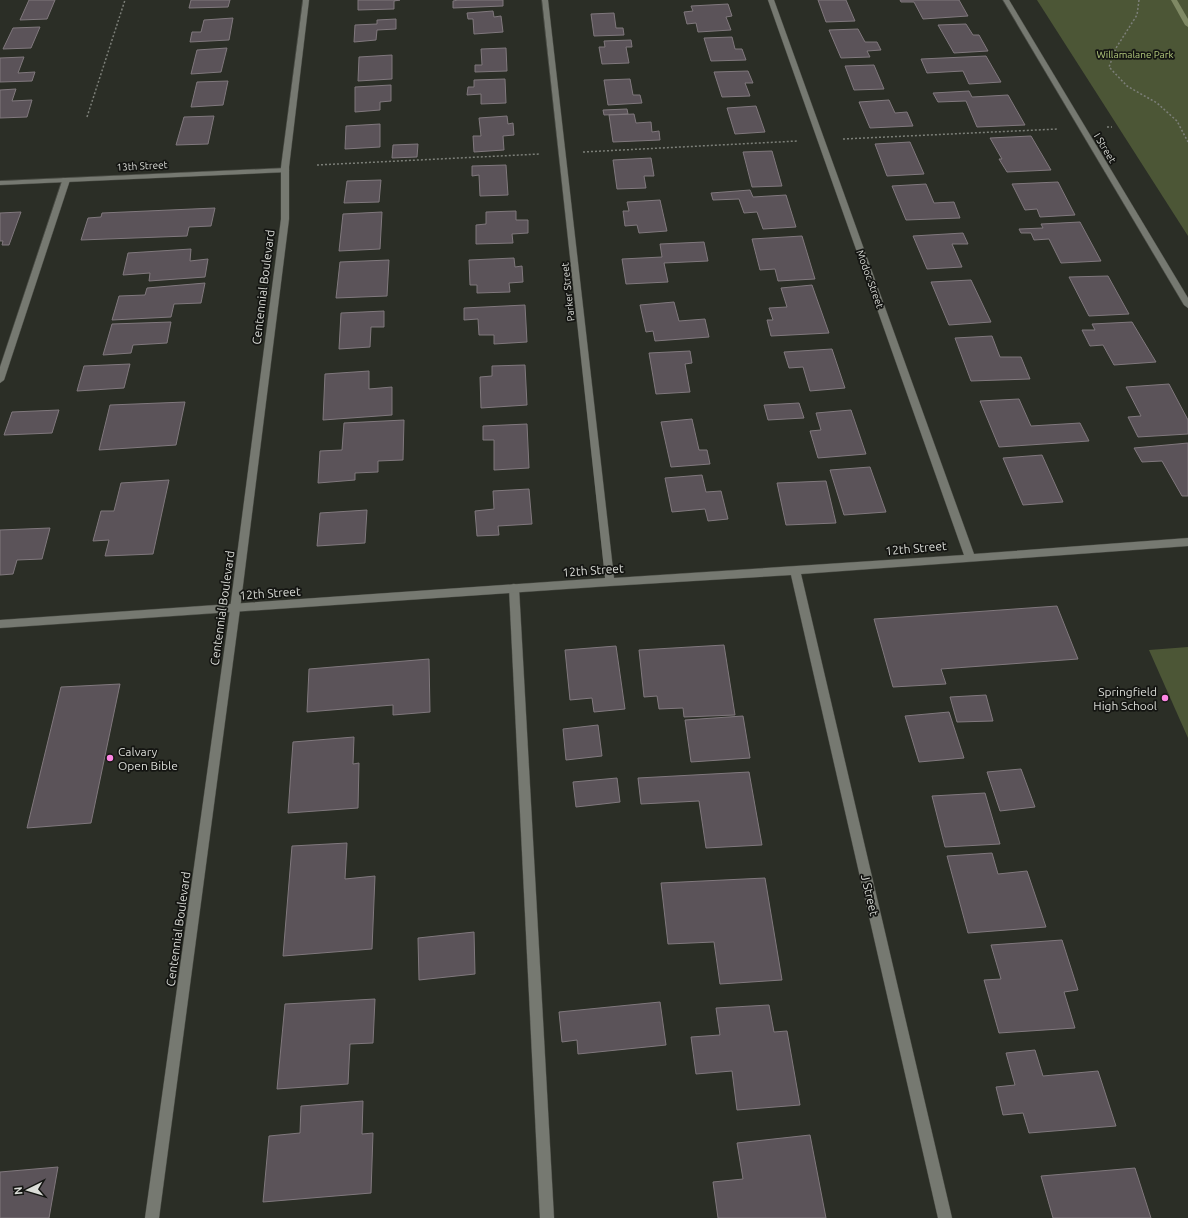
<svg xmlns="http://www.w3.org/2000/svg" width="1188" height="1218" viewBox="0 0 1188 1218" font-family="Ubuntu,sans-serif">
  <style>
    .green { fill: #4c5636 }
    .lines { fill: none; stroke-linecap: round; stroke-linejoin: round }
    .stream { fill: #7f8964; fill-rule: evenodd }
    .building { fill: #5b5359; stroke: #80787d }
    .lane-casing { stroke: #484a43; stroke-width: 1 }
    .street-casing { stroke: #484a43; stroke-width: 1 }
    .secondary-casing { stroke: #484a43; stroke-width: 1 }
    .path { stroke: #7c7f78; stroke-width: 1.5; stroke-dasharray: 2 2; stroke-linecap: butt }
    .lane { fill: #767971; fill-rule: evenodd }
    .street { fill: #767971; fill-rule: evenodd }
    .secondary { fill: #767971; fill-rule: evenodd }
    .poi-dot { fill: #fc86e3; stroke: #141512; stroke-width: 1.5 }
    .labels { text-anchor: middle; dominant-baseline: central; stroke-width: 3.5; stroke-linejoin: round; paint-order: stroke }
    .far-park-label { font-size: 10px; fill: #b4cb7d; stroke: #141512 }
    .far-street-label { font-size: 10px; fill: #dbddd8; stroke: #141512 }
    .street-label { font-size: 12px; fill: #dbddd8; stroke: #141512 }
    .poi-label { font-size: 12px; fill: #dbddd8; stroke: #141512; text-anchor: end }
  </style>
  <rect width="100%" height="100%" fill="#2b2e26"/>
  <g class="green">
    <path d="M1037 0H1188V236Z"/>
    <path d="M1188 647V738L1149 650Z"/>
  </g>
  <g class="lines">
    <path class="stream" d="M1171 0H1177L1188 19V27L1185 25Z"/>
  </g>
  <g class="building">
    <path d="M29 0H55L47 19 20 20Z"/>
    <path d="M191 0H230L228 7 189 8Z"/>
    <path d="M358 0H400L394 1V9L358 10Z"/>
    <path d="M458 0H503V6L453 8V1Z"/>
    <path d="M818 0H846L855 21 826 22Z"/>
    <path d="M900 0H959L968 16 923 19 914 2H901Z"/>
    <path d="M728 4 732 16 726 17 731 30 698 32 696 23 687 24 684 12 693 11 691 6Z"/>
    <path d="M493 11 494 17 501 16 503 32 474 34 473 19H468L467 13Z"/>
    <path d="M614 13 616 28H623L624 35 594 36 591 14Z"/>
    <path d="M233 18 229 40 190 42 192 32H201L204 20Z"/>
    <path d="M396 19V29L377 30 376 40 354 42 355 25 377 24V20Z"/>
    <path d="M966 24 973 35H979L988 51 954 53 938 25Z"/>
    <path d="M40 27 31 48 3 49 13 28Z"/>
    <path d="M858 29 865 42H877L881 50 867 51 870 57 841 58 829 30Z"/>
    <path d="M732 37 735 49H742L746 60 711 61 704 38Z"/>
    <path d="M631 40 632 47H626L629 63 602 64 599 47H605L604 41Z"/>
    <path d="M227 48 221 72 191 74 197 50Z"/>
    <path d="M506 48 507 71 475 72V65H482L481 49Z"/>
    <path d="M392 55V79L358 81 359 57Z"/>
    <path d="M986 56 1001 82 969 84 963 71 927 73 921 59Z"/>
    <path d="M24 57 18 73 35 72 32 81 0 82V58Z"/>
    <path d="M874 65 884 89 854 90 845 66Z"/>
    <path d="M748 71 753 83H745L750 96 722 97 714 72Z"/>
    <path d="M505 79 506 103 481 104V94L467 95 468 87H474V80Z"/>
    <path d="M630 79 633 95H640L642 103 608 105 604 80Z"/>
    <path d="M228 81 223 105 191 107 197 82Z"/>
    <path d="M391 85V101L380 102V110L355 112V87Z"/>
    <path d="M16 89 12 101 32 100 27 117 0 118V90Z"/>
    <path d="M969 91 972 97 1008 95 1025 125 977 127 966 101 938 102 933 93Z"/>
    <path d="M889 100 895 113 907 112 913 126 870 128 859 102Z"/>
    <path d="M756 106 765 132 735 134 727 108Z"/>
    <path d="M627 109 628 114 604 115 603 110Z"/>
    <path d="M634 114 636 123 651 122 652 132 659 131 660 140 613 142 609 115Z"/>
    <path d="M214 116 208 144 176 145 184 117Z"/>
    <path d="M507 116 508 124 513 123 514 135 503 136 504 150 474 152 473 136H481L479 118Z"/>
    <path d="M380 124V147L345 149 346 126Z"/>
    <path d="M1031 136 1051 170 1007 172 999 159H1002L990 138Z"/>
    <path d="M910 142 924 174 887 176 875 144Z"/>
    <path d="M418 144 417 157 392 158 393 145Z"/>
    <path d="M772 151 782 186 752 187 743 152Z"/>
    <path d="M651 158 654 176H644L646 188 617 189 613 160Z"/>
    <path d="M506 165 508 195 480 196 479 175 472 176V166Z"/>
    <path d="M381 180 379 202 344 203 347 181Z"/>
    <path d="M1058 182 1075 215 1040 217 1037 209 1025 210 1012 184Z"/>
    <path d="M926 184 934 203 954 202 960 218 906 220 892 186Z"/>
    <path d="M750 190 753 197 786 195 796 227 763 229 757 212 744 213 739 199 713 200 711 193Z"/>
    <path d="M660 200 667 231 639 233 637 225 625 226 623 211H629L627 202Z"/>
    <path d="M215 208 211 226 189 227 187 236 81 240 88 218 101 217 102 213Z"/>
    <path d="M516 211V220H528V233L512 234 513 243 476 244V225L486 224V212Z"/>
    <path d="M21 212 9 245H2L3 241H0V213Z"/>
    <path d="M382 212 380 249 339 251 343 214Z"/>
    <path d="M1080 222 1101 261 1061 263 1049 239 1034 240 1031 233H1021L1019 229 1043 228 1041 224Z"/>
    <path d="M963 233 968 244H952L962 267 927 269 913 236Z"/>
    <path d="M802 236 815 279 778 281 775 269 760 270 752 239Z"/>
    <path d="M704 242 708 261 664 263 668 282 626 284 622 259 662 257 660 244Z"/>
    <path d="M191 249 190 261 208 259 205 277 149 281 150 273 123 275 128 253Z"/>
    <path d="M514 258 515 267 522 266 523 282 509 283 510 292 477 293V285H470L469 260Z"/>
    <path d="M389 260 387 296 336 298 340 262Z"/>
    <path d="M1108 276 1129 314 1089 316 1069 277Z"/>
    <path d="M971 280 991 322 949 325 931 282Z"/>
    <path d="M205 283 201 303 174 304 171 317 112 320 119 296 145 295 147 288Z"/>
    <path d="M812 285 829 333 771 336 767 320H773L769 308 787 307 781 288Z"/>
    <path d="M674 302 679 321 705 319 709 337 655 341 653 331 646 332 640 305Z"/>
    <path d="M525 305 527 342 494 344V335H479L478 319 464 320V308Z"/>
    <path d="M384 311V327H371L370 347 339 349 341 313Z"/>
    <path d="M171 322 167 343 133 345 131 353 103 355 112 324Z"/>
    <path d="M1132 322 1156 362 1114 365 1103 345 1090 346 1082 330H1095L1092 324Z"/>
    <path d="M992 336 1000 357H1021L1030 379 971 381 955 338Z"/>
    <path d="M832 349 845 388 810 391 803 367 789 368 784 352Z"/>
    <path d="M690 351 692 363 685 364 690 392 656 394 649 353Z"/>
    <path d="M130 364 124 388 77 391 84 366Z"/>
    <path d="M525 365 527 405 481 408 480 377 492 376V366Z"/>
    <path d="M369 371V389L392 387V415L323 420 325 374Z"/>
    <path d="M1169 384 1188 420V434L1138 437 1128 417 1141 416 1126 387Z"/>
    <path d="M1019 399 1031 426 1080 423 1089 441 999 447 980 401Z"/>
    <path d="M185 402 176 445 99 450 110 405Z"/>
    <path d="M799 403 804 418 768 420 764 405Z"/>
    <path d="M59 410 52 433 4 435 12 412Z"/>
    <path d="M851 410 866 454 818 458 810 431 821 430 816 413Z"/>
    <path d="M692 419 699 450H707L710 464 671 467 661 422Z"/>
    <path d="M404 420 403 460 378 461V472L355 473V480L318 483 320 451 342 450 344 423Z"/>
    <path d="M527 424 529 468 494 470V440H483V426Z"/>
    <path d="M1188 443V496H1182L1162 461 1142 462 1134 448Z"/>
    <path d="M1042 455 1063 502 1023 505 1003 458Z"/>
    <path d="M870 467 886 512 844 515 830 470Z"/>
    <path d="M702 475 706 492 721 491 728 519 708 521 705 509 672 512 665 478Z"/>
    <path d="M169 480 153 554 105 556 109 540 93 541 101 511H114L121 483Z"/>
    <path d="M826 481 836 523 786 525 777 483Z"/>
    <path d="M529 489 532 524 498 526 499 535 477 536 475 511 494 509 493 491Z"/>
    <path d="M367 510 365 543 317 546 320 513Z"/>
    <path d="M50 528 42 559 17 560 13 574 0 575V530Z"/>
    <path d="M1057 606 1078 659 941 669 946 684 893 687 874 619Z"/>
    <path d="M724 645 735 715 684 717 683 708 659 709 657 696 644 697 639 650Z"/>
    <path d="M616 646 625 709 594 712 592 698 570 700 565 650Z"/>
    <path d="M429 659 430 712 393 715V705L307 712 309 669Z"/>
    <path d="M120 684 91 823 27 828 61 687Z"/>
    <path d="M986 695 993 721 957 722 950 697Z"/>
    <path d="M949 712 964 758 919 762 905 716Z"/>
    <path d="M743 716 750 758 691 762 685 720Z"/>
    <path d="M598 725 602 756 566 760 563 729Z"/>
    <path d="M354 737 353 764 359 763 358 808 288 813 293 742Z"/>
    <path d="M1021 769 1035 807 1000 811 987 772Z"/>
    <path d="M749 772 762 845 706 848 699 801 641 804 638 778Z"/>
    <path d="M617 778 620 802 576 807 573 782Z"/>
    <path d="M985 793 1000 844 945 847 932 796Z"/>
    <path d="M347 843 345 879 375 876 372 949 283 956 292 846Z"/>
    <path d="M992 853 998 874 1027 871 1046 927 968 933 947 856Z"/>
    <path d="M765 878 782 980 720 984 714 942 668 944 661 883Z"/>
    <path d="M474 932 475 974 419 980 418 938Z"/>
    <path d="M1062 940 1078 990 1064 992 1075 1028 999 1033 984 980 1001 979 991 945Z"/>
    <path d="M375 999 373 1043 350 1044 348 1084 277 1089 285 1004Z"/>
    <path d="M660 1002 666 1045 578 1054 577 1040 562 1042 559 1012Z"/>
    <path d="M769 1005 774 1032 787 1031 800 1105 737 1110 732 1071 696 1074 691 1037 720 1035 716 1008Z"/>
    <path d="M1035 1050 1043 1076 1098 1071 1116 1126 1029 1133 1023 1113 1003 1115 996 1087 1015 1085 1006 1053Z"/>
    <path d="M363 1101 362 1134 373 1133 371 1193 263 1202 269 1136 300 1133 301 1106Z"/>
    <path d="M810 1135 826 1218H718L713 1182 743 1179 737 1143Z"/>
    <path d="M58 1167 49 1218H0V1172Z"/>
    <path d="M1135 1168 1151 1218H1053L1041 1176Z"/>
  </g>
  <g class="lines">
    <g class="lane-casing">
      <g id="lane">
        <path d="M63 178 70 180 4 380 0 383V367Z"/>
        <path d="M514 584 517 585 519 588 554 1218H540L509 588 511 585Z"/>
      </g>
    </g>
    <g class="street-casing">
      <g id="street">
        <path d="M542 0H548L614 578 964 555 768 0H774L974 554 1188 538V546L801 574 952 1218H938L791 575 610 586 0 628V620L605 578Z"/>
        <path d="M1003 0H1009L1188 298V308L1184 305Z"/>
        <path d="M285 168 289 170 288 172 0 185V181Z"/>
      </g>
    </g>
    <g class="secondary-casing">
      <path id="secondary" d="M303 0H309L289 167V219L240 609 159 1218H145L230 609 281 219V167Z"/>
    </g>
    <g class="path">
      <path d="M1139 0 1137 15 1116 48 1109 67 1127 86 1157 103 1177 121 1188 142"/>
      <path d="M87 117 125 0"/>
      <path d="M1107 127H1112"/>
      <path d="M843 139 1058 129"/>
      <path d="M583 152 798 141"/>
      <path d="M317 165 540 154"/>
    </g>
    <use href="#lane" class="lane"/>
    <use href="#street" class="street"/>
    <use href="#secondary" class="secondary"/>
  </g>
  <g class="poi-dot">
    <circle cx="1165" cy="698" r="4"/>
    <circle cx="110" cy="758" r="4"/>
  </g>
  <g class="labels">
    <g class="far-park-label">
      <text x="1135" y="54">Willamalane Park</text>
    </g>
    <g class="far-street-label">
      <text transform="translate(1105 148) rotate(59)">I Street</text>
      <text transform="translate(142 166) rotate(-3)">13th Street</text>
      <text transform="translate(870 279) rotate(70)">Modoc Street</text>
      <text transform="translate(568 292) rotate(-96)">Parker Street</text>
    </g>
    <g class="street-label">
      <text transform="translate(263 287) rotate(-83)">Centennial Boulevard</text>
      <text transform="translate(916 548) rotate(-5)">12th Street</text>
      <text transform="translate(593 570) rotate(-4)">12th Street</text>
      <text transform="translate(270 593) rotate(-4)">12th Street</text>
      <text transform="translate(222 608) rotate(-82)">Centennial Boulevard</text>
      <text transform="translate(870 895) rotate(77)">J Street</text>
      <text transform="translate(178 929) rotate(-82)">Centennial Boulevard</text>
    </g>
    <g class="poi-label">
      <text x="1157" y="691">Springfield<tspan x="1157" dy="14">High School</tspan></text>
      <text x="118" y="751" text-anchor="start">Calvary<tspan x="118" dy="14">Open Bible</tspan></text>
    </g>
  </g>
  <g transform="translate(28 1190) rotate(265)" stroke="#141512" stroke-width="3" paint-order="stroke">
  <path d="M0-3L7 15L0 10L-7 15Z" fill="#dbddd8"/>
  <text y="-6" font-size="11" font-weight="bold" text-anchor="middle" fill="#dbddd8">N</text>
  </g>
</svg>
